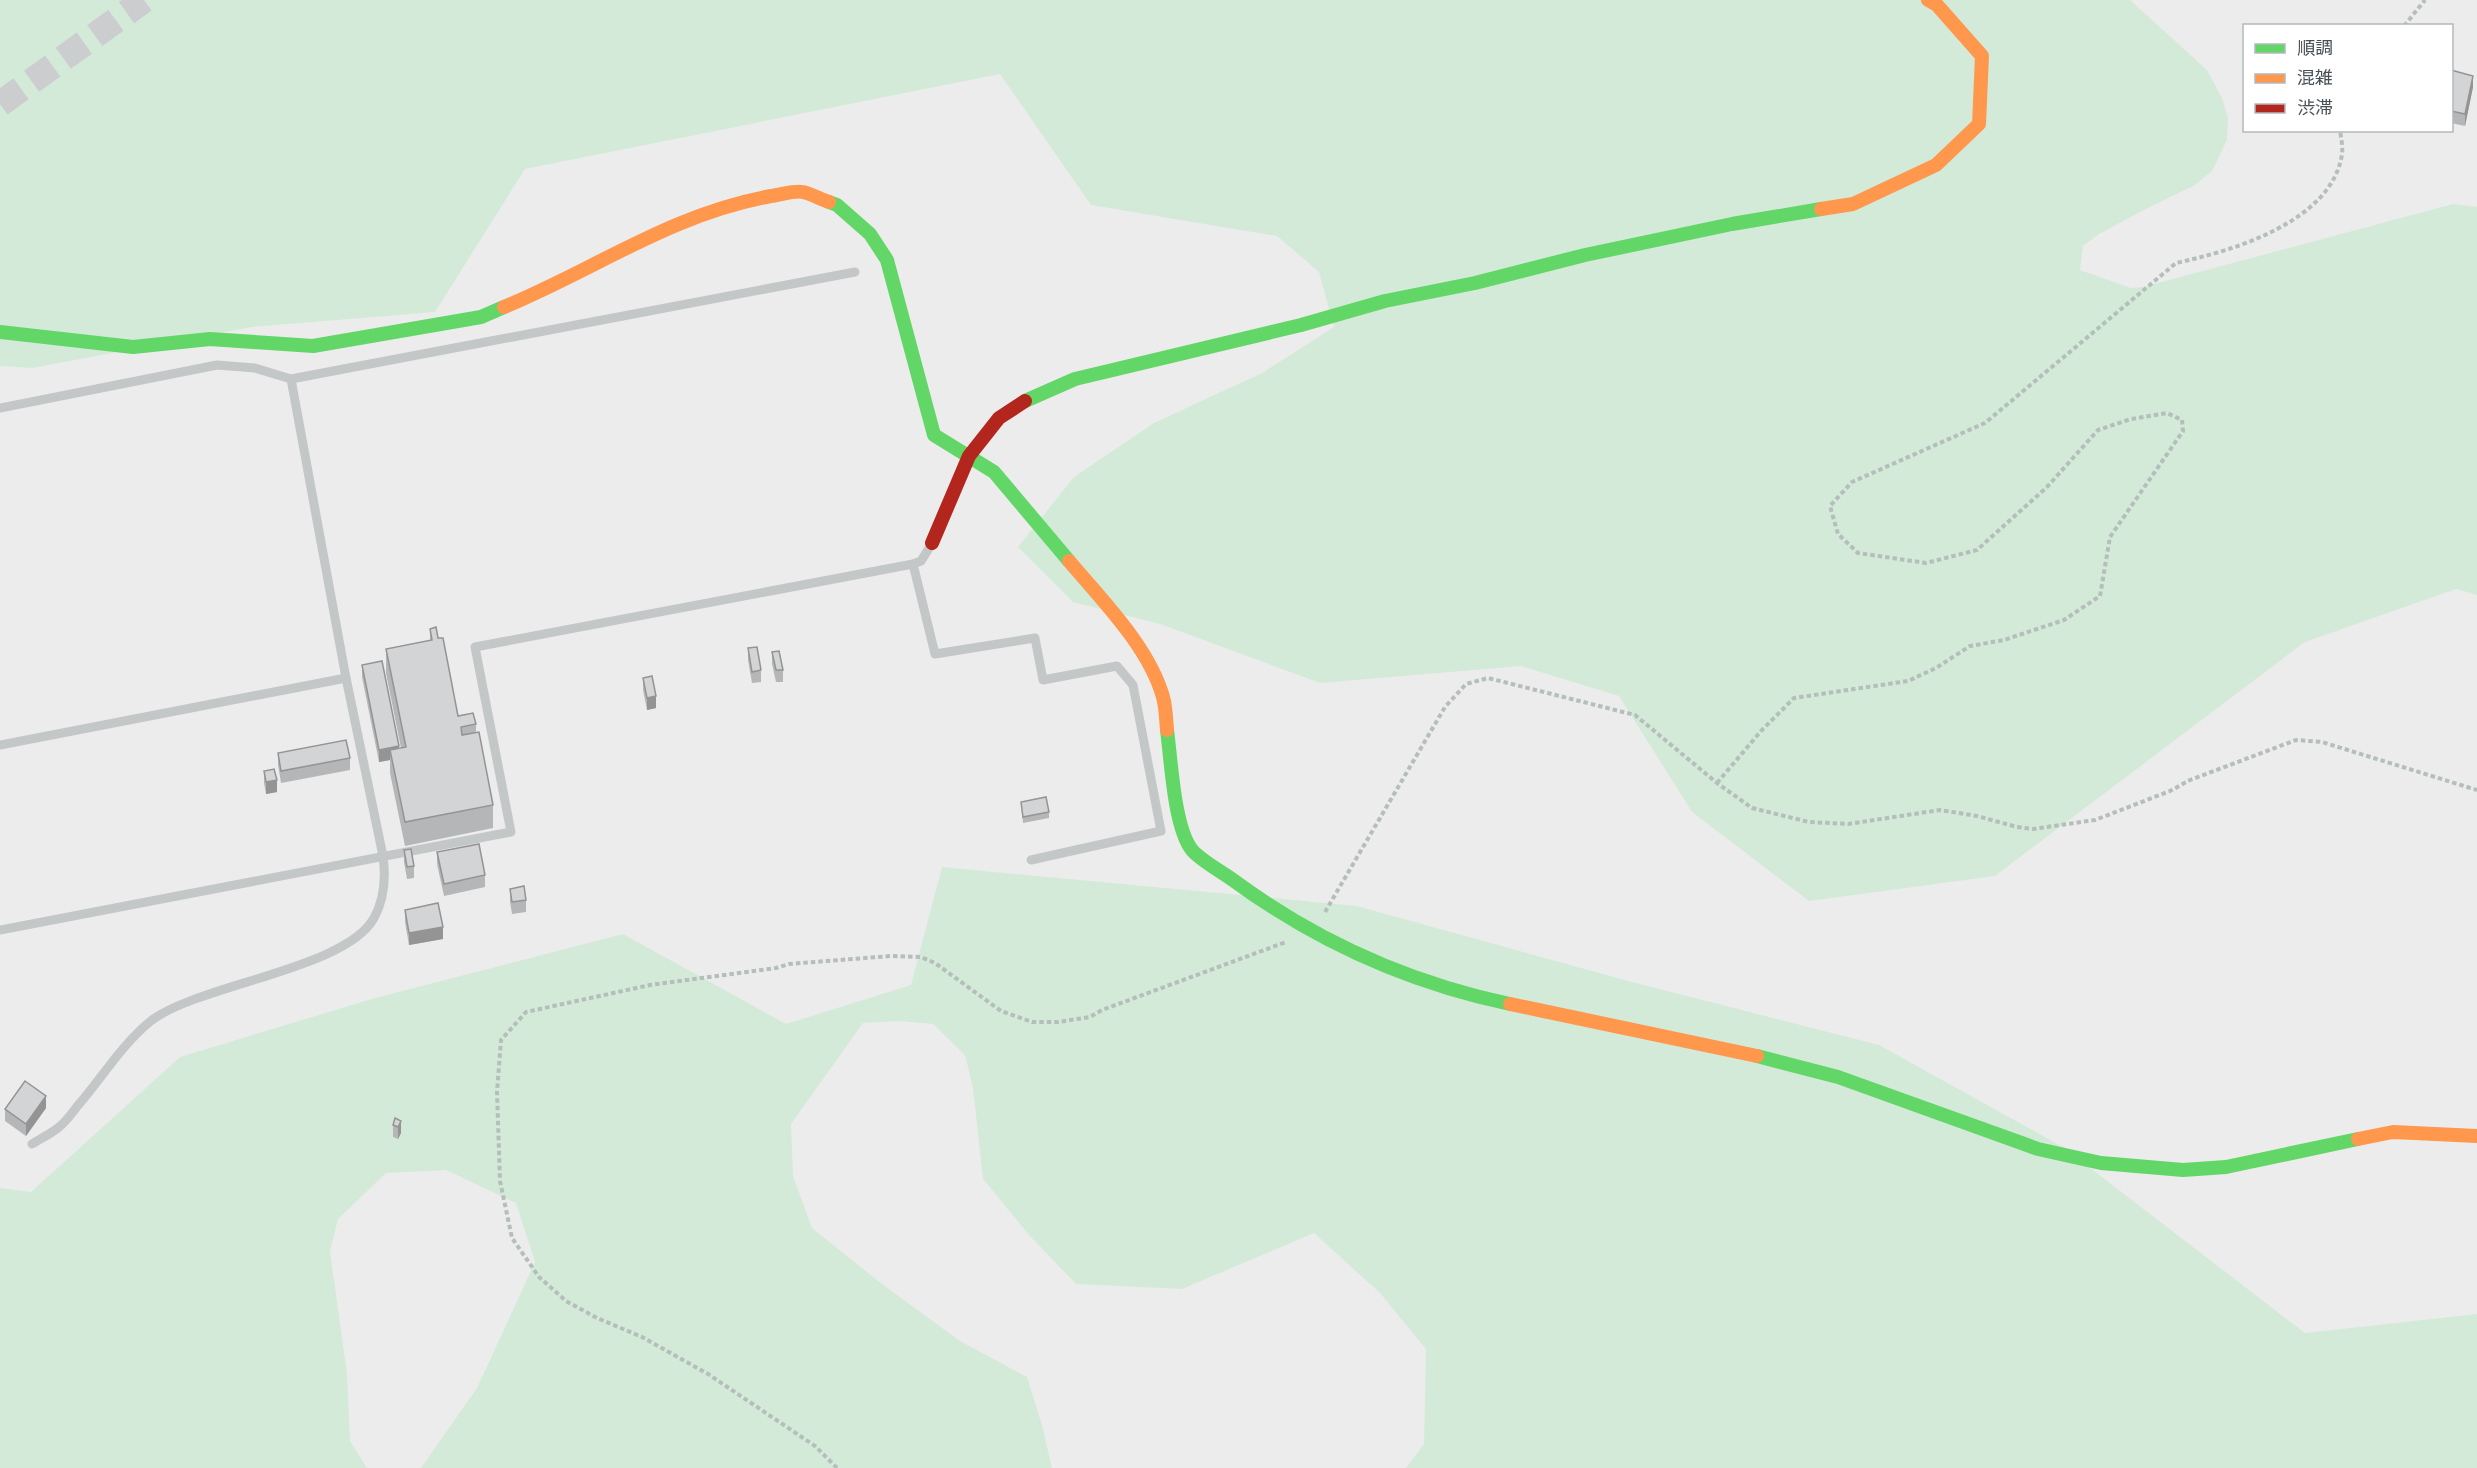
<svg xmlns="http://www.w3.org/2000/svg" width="2477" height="1468" viewBox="0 0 2477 1468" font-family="'Noto Sans','Noto Sans JP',sans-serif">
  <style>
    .green { fill: #d3ead9 }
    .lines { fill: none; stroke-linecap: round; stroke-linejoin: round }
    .secondary-tunnel { stroke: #cccdce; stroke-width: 26; stroke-dasharray: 26 13; stroke-linecap: butt }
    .path { stroke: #b4beba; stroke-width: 4; stroke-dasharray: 4.5 3; stroke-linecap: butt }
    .lane { stroke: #c4c7c7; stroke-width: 9 }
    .fast { stroke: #63d668; stroke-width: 14 }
    .slow { stroke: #ff974d; stroke-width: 14 }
    .jam { stroke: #b3261e; stroke-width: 14 }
    .wall { fill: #b5b6b7 }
    .shaded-wall { fill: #949495 }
    .building { fill: #d3d4d5; stroke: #949495; stroke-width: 1.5 }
  </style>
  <rect width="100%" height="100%" fill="#edecec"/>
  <g class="green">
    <path d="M0 0H2130L2207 70 2222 98 2228 118 2227 140 2212 171 2195 185 2140 212 2099 234 2083 246 2080 270 2131 288 2143 287 2453 204 2477 207V595L2456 589 2305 642 1995 876 1809 901 1692 812 1619 696 1521 666 1320 683 1160 624 1073 602 1018 547 1074 477 1154 423 1262 373 1334 327 1319 272 1277 236 1091 205 1000 74 525 169 435 312 252 327 32 368 0 366Z"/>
    <path d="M942 867 1357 906 1632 982 1879 1045 2063 1147 2305 1333 2477 1314V1468H1406L1424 1444 1426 1349 1380 1293 1314 1233 1182 1289 1076 1284 1029 1235 983 1179 973 1088 965 1055 933 1024 901 1021 863 1023 791 1124 793 1176 812 1228 882 1284 960 1341 1027 1377 1042 1425 1052 1468H421L477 1388 535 1262 516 1203 446 1170 386 1173 338 1219 330 1251 347 1374 350 1441 367 1468H0V1188L31 1192 180 1057 375 998 623 934 786 1024 911 985Z"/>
  </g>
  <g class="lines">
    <path class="secondary-tunnel" d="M0 104 144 0"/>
    <g class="path">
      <path d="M2404 26 2425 0"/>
      <path d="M1717 783 1761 731 1794 698 1908 681 1936 668 1970 646 2004 640 2064 620 2100 596 2110 537 2183 431 2182 420 2167 413 2131 419 2098 430 2047 487 1977 550 1926 563 1858 553 1838 534 1830 506 1852 482 1985 423 2176 263C2232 251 2332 222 2342 154 2343 147 2341 138 2340 130"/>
      <path d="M1325 912 1445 707 1466 684 1488 678 1635 715 1717 783 1752 808 1809 822 1848 824 1940 810 1977 816 2017 827 2033 829 2095 820 2170 791 2190 780 2296 740 2322 742 2477 790"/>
      <path d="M837 1468 815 1446 708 1374 642 1337 597 1318 566 1301 539 1277 512 1238 500 1181 497 1092 501 1040 526 1012 650 985 776 968 789 964 891 956 921 957 935 963 1001 1011 1032 1022H1058L1090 1017 1102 1010 1286 942"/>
    </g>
    <g class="lane">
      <path d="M0 408 217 365 255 368 291 379 855 272"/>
      <path d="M913 564 935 654 1035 638 1043 680 1117 666 1133 685 1161 831 1031 860"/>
      <path d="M0 745 346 678"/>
      <path d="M0 930 511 832 475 647 913 564 921 561 931 545"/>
      <path d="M32 1144C41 1138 51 1134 59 1127 67 1121 73 1111 80 1103 103 1076 124 1042 152 1020 201 984 346 969 374 918 385 898 386 878 383 856L346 678 291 379"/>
    </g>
    <g class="fast">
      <path d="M829 202 837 205 870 234 887 260 934 435 994 472 1069 561"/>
      <path d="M0 332 133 347 210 339 313 346 481 317 504 307"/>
      <path d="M1025 401 1075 379 1301 325 1385 301 1475 283 1585 255 1732 224 1821 209"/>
      <path d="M1167 730C1171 759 1174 828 1192 850 1200 860 1222 872 1233 880 1316 941 1410 983 1510 1004"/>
      <path d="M1757 1056 1838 1077 2038 1149 2101 1163 2183 1170 2226 1167 2358 1139"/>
    </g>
    <g class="slow">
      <path d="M1821 209 1853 204 1936 165 1979 124 1982 56 1937 5 1928 0"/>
      <path d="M504 307C596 269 671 214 771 196 781 195 794 190 803 192 812 194 820 199 829 202"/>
      <path d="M1069 561C1102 600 1149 647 1163 697 1166 708 1166 719 1167 730"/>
      <path d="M1510 1004 1757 1056"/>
      <path d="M2358 1139 2393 1132 2477 1136"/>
    </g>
    <path class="jam" d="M932 543 969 456 999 418 1025 401"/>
  </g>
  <g class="wall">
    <path d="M2451 70 2473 87 2465 126 2451 123Z"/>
    <path d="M430 629 458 716 476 724V732L493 805V828L405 846 390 773V760L379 762 362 677V665L399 748H401L386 673V649L430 640Z"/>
    <path d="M748 648 761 670V682L752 683 748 660Z"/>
    <path d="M772 652 783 670V682H776L772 664Z"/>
    <path d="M643 678 656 708 647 710 643 690Z"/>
    <path d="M278 753 350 758V770L281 783 278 765Z"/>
    <path d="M264 771 277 792 266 794 264 783Z"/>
    <path d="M1021 802 1049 812V818L1023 823Z"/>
    <path d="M404 850 414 866V878L407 879 404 862Z"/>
    <path d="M437 852 485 875V887L444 896 437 864Z"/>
    <path d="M510 889 526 900V912L512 914 510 901Z"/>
    <path d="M405 910 443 939 409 945 405 922Z"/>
    <path d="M46 1108 26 1136 5 1121V1109Z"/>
    <path d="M395 1118 401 1133 398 1139 393 1137V1125Z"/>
  </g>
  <g class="shaded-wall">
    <path d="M2473 76V87L2465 126V114Z"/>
    <path d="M656 696V708L647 710V698Z"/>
    <path d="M399 746V758L390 750V760L379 762V750Z"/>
    <path d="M277 780V792L266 794V782Z"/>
    <path d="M443 927V939L409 945V933Z"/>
    <path d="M46 1096V1108L26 1136V1124Z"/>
    <path d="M401 1121V1133L398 1139V1127Z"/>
  </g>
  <g class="building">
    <path d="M2451 70 2473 76 2465 114 2451 111Z"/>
    <path d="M436 627 438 638H443L458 716 473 713 476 724 461 727 462 735 479 732 493 805 405 822 390 750 406 747 386 649 432 640 430 629Z"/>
    <path d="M757 647 761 670 752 672 748 648Z"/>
    <path d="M779 651 783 670H776L772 652Z"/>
    <path d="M382 661 399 746 379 750 362 665Z"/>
    <path d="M652 676 656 696 647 698 643 678Z"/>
    <path d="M346 740 350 758 281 771 278 753Z"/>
    <path d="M274 769 277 780 266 782 264 771Z"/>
    <path d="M1046 797 1049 812 1023 817 1021 802Z"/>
    <path d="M479 844 485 875 444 884 437 852Z"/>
    <path d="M411 849 414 866 407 867 404 850Z"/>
    <path d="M524 886 526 900 512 902 510 889Z"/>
    <path d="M438 903 443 927 409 933 405 910Z"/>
    <path d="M25 1081 46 1096 26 1124 5 1109Z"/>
    <path d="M395 1118 401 1121 398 1127 393 1125Z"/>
  </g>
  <rect x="2243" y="24" width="210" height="108" fill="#ffffff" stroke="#b5b9bb" stroke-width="1.5"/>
  <rect x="2255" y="44" width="30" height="9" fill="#63d668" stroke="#b5b9bb" stroke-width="1.5"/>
  <text x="2297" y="54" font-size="18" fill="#465056">順調</text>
  <rect x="2255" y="74" width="30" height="9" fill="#ff974d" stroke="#b5b9bb" stroke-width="1.5"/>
  <text x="2297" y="84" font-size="18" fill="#465056">混雑</text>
  <rect x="2255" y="104" width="30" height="9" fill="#b3261e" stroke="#b5b9bb" stroke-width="1.5"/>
  <text x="2297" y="114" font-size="18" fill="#465056">渋滞</text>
</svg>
